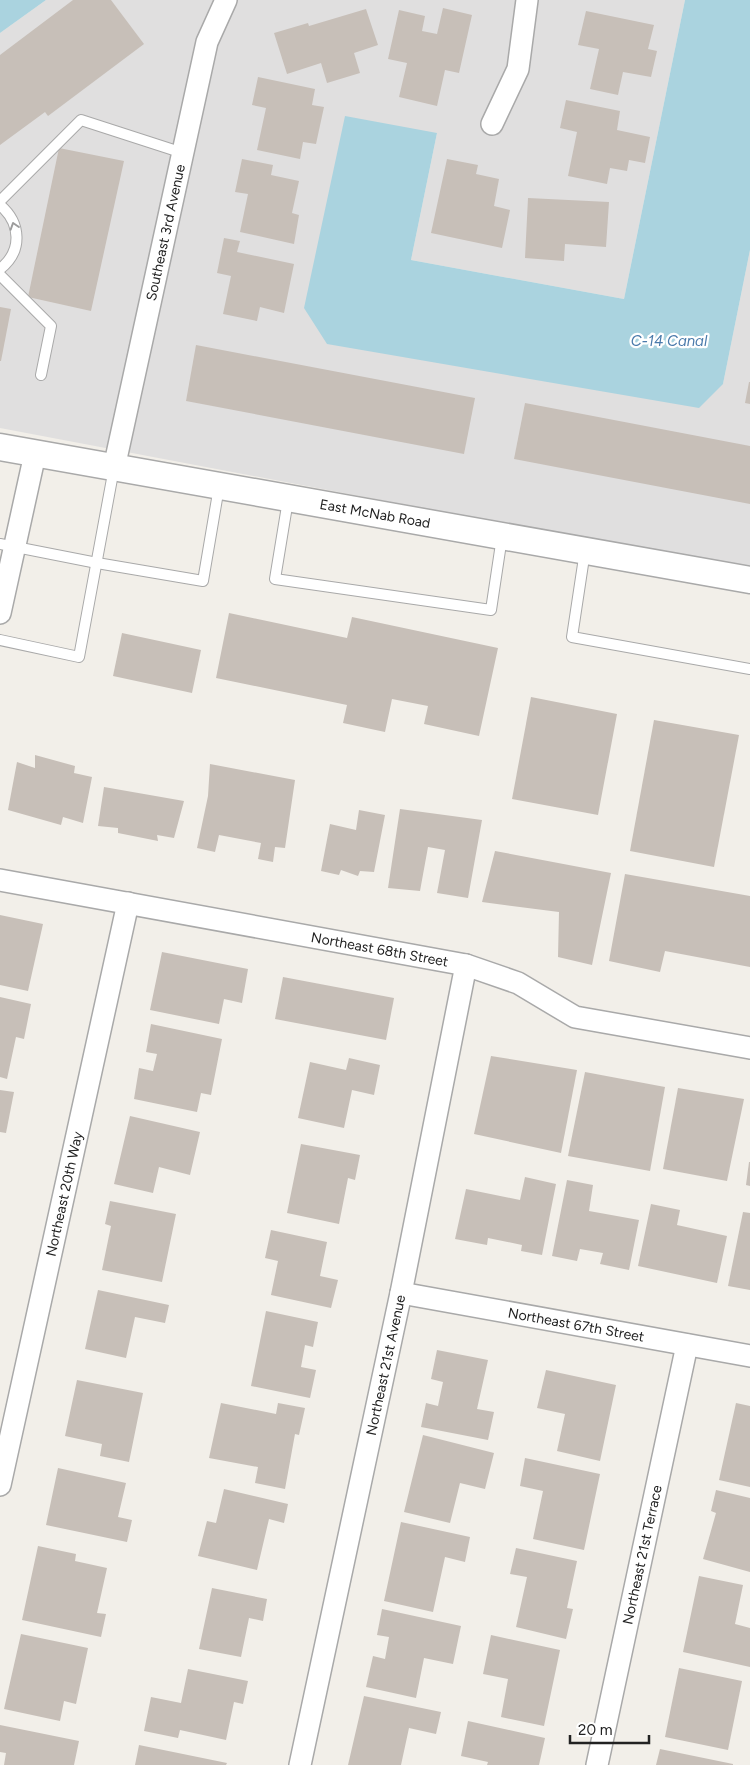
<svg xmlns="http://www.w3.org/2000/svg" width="750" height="1765" viewBox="0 0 750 1765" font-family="Figtree,sans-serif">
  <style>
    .residential { fill: #e0dfdf }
    .water { fill: #aad3df }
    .building { fill: #c7bfb8 }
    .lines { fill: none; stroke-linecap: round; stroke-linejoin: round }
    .service-casing { stroke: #a9a9a9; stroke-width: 12 }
    .minor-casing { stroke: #a9a9a9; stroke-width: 24 }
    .tertiary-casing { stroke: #a9a9a9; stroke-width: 29 }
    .service { stroke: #fff; stroke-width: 10 }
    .minor { stroke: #fff; stroke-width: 21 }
    .tertiary { stroke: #fff; stroke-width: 26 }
    .oneway { stroke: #9c9c9c }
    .labels { text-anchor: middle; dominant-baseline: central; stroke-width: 4.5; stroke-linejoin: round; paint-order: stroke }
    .street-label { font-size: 14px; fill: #222; stroke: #fff }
    .water-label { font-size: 15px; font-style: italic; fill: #4a7aab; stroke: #fff }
  </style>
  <rect width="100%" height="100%" fill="#f2efe9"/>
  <path class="residential" d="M46 0H685L624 299 411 260 437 133 305 308 723 384 750 250V570L0 428V33Z"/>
  <g class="water">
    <path d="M0 0H46L0 33Z"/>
    <path d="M685 0H750V250L723 384 699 408 327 344 304 308 345 116 437 133 411 260 624 299Z"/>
  </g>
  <g class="building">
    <path d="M73 0H111L144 44 48 116 45 112 0 145V55Z"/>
    <path d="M443 8 472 15 459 73 445 70 437 106 399 97 407 63 388 59 399 10 425 16 422 31 437 34Z"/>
    <path d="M366 9 378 45 354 53 360 73 327 83 321 63 287 74 274 33 308 23 309 26Z"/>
    <path d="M586 11 654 25 648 49 657 51 651 77 623 72 618 95 590 89 599 49 578 45Z"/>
    <path d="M258 77 315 89 312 105 324 107 316 144 303 142 300 159 257 150 266 108 252 105Z"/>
    <path d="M566 100 620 111 617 130 650 137 645 163 629 160 627 171 610 168 607 184 568 176 577 132 560 128Z"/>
    <path d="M59 148 124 161 91 311 28 297Z"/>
    <path d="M242 159 273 165 271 175 299 181 292 213 299 215 294 244 240 232 248 194 235 192Z"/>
    <path d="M447 159 478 165 476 174 499 179 494 206 510 210 502 248 431 233Z"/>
    <path d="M528 198 609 202 606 247 565 244 564 261 525 258Z"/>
    <path d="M224 238 240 241 237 252 294 264 284 313 260 307 257 321 223 314 231 276 217 273Z"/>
    <path d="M0 307 11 309 1 361H0Z"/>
    <path d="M196 345 475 398 464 454 186 401Z"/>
    <path d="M749 382H750V404L745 403Z"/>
    <path d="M525 403 750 446V504L514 459Z"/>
    <path d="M229 613 347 638 352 617 498 648 479 736 424 724 428 706 392 699 385 732 343 723 347 705 216 678Z"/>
    <path d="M122 633 201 650 192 693 113 676Z"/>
    <path d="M531 697 617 714 598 815 512 799Z"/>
    <path d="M654 720 739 735 714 867 630 851Z"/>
    <path d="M35 755 75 766 74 773 92 777 83 823 63 817 61 825 8 810 17 762 35 768Z"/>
    <path d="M210 764 295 780 285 848 275 847 273 862 258 859 261 843 219 835 215 852 197 848 208 796Z"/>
    <path d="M104 787 184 801 174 838 157 835 158 841 118 833V828L98 826Z"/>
    <path d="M400 809 482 820 468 898 437 893 445 850 428 847 420 891 388 888Z"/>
    <path d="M359 810 385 815 374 872 360 871 358 876 341 870 339 875 321 871 330 824 356 830Z"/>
    <path d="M495 851 611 873 592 965 558 957 559 912 482 902Z"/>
    <path d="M625 874 750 896V967L665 951 660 972 609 961Z"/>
    <path d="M0 915 43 924 28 991 0 985Z"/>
    <path d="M162 952 248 969 242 1003 224 999 219 1024 150 1010Z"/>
    <path d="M283 977 394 998 386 1040 275 1019Z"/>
    <path d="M0 997 31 1004 24 1039 16 1037 7 1079 0 1077Z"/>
    <path d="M151 1024 222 1039 211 1095 201 1093 197 1112 134 1099 139 1068 153 1071 157 1054 146 1052Z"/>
    <path d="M491 1056 577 1070 561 1153 474 1134Z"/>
    <path d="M349 1058 380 1065 374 1095 352 1090 344 1128 298 1118 310 1062 346 1070Z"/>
    <path d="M585 1072 665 1087 650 1171 568 1156Z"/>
    <path d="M678 1088 744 1099 727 1181 663 1169Z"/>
    <path d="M0 1090 14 1092 6 1133 0 1132Z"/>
    <path d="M130 1116 200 1132 190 1175 159 1167 153 1193 114 1184Z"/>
    <path d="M301 1144 360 1155 355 1180 348 1178 339 1224 287 1213Z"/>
    <path d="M749 1162H750V1186L746 1185Z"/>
    <path d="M525 1177 556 1184 542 1255 521 1251 522 1245 488 1238 487 1245 455 1239 466 1189 520 1200Z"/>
    <path d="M567 1180 593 1185 589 1211 639 1220 629 1270 600 1264 603 1253 580 1249 577 1261 552 1256Z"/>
    <path d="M110 1201 176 1214 162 1282 102 1270 111 1226 105 1224Z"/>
    <path d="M651 1204 680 1210 677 1225 727 1236 717 1283 638 1266Z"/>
    <path d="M743 1212 750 1213V1290L728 1286Z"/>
    <path d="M271 1230 327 1242 320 1276 338 1280 331 1308 271 1295 278 1261 265 1258Z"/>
    <path d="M98 1290 169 1305 165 1323 135 1317 126 1358 85 1349Z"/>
    <path d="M266 1311 318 1322 313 1347 305 1345 301 1367 316 1370 310 1398 251 1386Z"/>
    <path d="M437 1350 488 1360 477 1409 494 1412 488 1440 421 1427 426 1403 438 1406 443 1382 431 1379Z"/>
    <path d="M546 1370 616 1385 600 1461 557 1451 565 1414 537 1408Z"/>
    <path d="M77 1380 143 1393 129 1462 100 1456 102 1444 65 1436Z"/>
    <path d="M221 1403 276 1414 278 1403 305 1408 299 1435 295 1434 285 1489 255 1483 258 1467 209 1458Z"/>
    <path d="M736 1403 750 1406V1487L719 1480Z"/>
    <path d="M423 1435 494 1453 485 1489 460 1483 450 1523 404 1512Z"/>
    <path d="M525 1458 600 1474 584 1550 533 1539 543 1491 520 1486Z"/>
    <path d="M58 1468 126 1483 118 1517 132 1520 127 1542 46 1525Z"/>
    <path d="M224 1489 288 1504 284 1523 269 1519 257 1570 198 1556 207 1521 216 1523Z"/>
    <path d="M716 1490 750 1498V1572L703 1559 716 1513 711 1511Z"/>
    <path d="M401 1522 470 1537 465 1562 445 1557 433 1612 384 1601Z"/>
    <path d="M38 1546 76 1554 75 1561 107 1568 97 1613 106 1614 101 1637 22 1620Z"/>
    <path d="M516 1548 577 1561 567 1608 573 1609 566 1639 516 1627 527 1577 510 1574Z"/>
    <path d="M699 1576 743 1585 735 1624 750 1628V1667L683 1652Z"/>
    <path d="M212 1588 267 1599 263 1621 249 1618 241 1657 199 1649Z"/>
    <path d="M382 1609 461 1626 453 1664 424 1658 416 1698 366 1687 373 1656 385 1659 389 1637 377 1635Z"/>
    <path d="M21 1634 88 1648 76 1704 64 1701 60 1721 4 1709Z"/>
    <path d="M491 1635 560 1650 544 1726 501 1717 508 1679 483 1674Z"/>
    <path d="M679 1668 742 1681 728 1750 665 1737Z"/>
    <path d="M188 1669 248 1681 243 1704 234 1702 226 1740 180 1730 178 1738 144 1731 151 1697 181 1703Z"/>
    <path d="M364 1696 441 1712 436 1734 409 1728 401 1765H348Z"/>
    <path d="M468 1721 545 1738 539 1765H487L488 1762 461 1756Z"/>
    <path d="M0 1725 79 1741 74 1765H4L6 1753 0 1752Z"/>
    <path d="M139 1745 227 1763 226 1765H135Z"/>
    <path d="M660 1749 733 1764V1765H656Z"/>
  </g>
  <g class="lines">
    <g class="service-casing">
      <g id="service">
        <path d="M0 201 81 120 183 153"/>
        <path d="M0 205C21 223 23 251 0 269"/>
        <path d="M0 275 51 326 41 375"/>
        <path d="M288 500 275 579 491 610 502 537"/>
        <path d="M0 544 97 563 203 581 219 487"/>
        <path d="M585 551 572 637 750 669"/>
        <path d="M0 640 79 657 114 468"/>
      </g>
    </g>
    <g class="minor-casing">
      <g id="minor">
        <path d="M492 124 518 69 527 0"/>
        <path id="s1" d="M114 468 207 42 226 0"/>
        <path d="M0 613 35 454"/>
        <path id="s2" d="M0 880 466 965 518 983 575 1017 750 1048"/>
        <path id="s3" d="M401 1293 750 1356"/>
        <path id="s4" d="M0 1485 128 903"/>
        <path id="s5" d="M300 1765 401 1293 466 965"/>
        <path id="s6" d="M597 1765 687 1345"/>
      </g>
    </g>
    <g class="tertiary-casing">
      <g id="tertiary">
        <path id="s7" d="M0 447 750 580"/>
      </g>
    </g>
    <use href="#service" class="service"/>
    <use href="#minor" class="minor"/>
    <use href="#tertiary" class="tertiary"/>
  </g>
  <defs><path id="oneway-chevron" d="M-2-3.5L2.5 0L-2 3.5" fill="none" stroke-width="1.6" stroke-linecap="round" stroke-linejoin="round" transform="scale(1.25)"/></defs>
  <use class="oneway" href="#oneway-chevron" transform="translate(14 226) rotate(-108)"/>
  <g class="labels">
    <g class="street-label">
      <text stroke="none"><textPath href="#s1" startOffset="241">Southeast 3rd Avenue</textPath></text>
      <text stroke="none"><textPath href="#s7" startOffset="381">East McNab Road</textPath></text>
      <text stroke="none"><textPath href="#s2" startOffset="386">Northeast 68th Street</textPath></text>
      <text stroke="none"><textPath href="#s4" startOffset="298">Northeast 20th Way</textPath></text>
      <text stroke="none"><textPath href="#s3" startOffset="178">Northeast 67th Street</textPath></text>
      <text stroke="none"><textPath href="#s5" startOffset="409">Northeast 21st Avenue</textPath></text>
      <text stroke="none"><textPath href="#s6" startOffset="215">Northeast 21st Terrace</textPath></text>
    </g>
    <g class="water-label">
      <text x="669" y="341">C-14 Canal</text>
    </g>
  </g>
  <path d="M570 1735v8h79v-8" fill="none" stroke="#222222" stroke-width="2.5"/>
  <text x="578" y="1735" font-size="15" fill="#222222" stroke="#ffffff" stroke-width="4" paint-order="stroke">20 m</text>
</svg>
